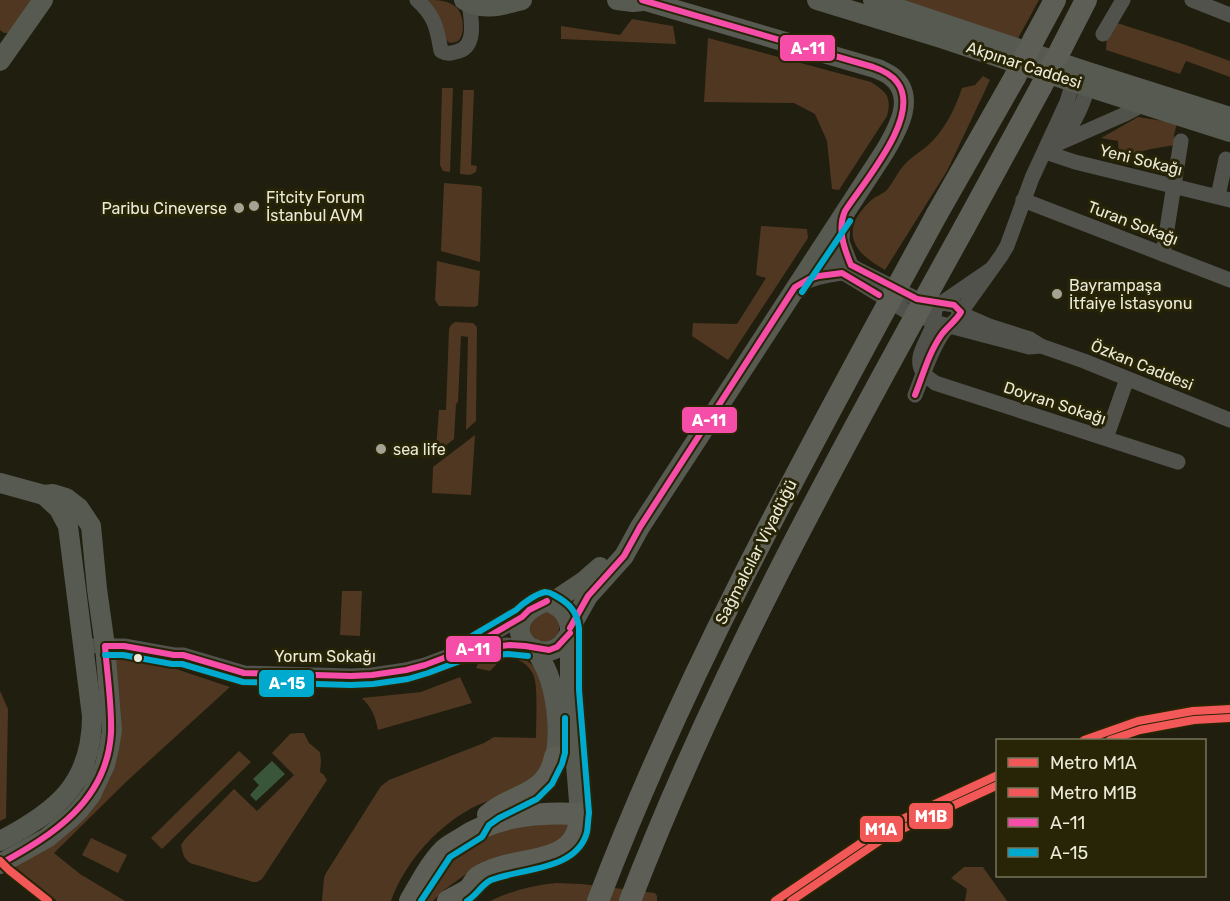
<svg xmlns="http://www.w3.org/2000/svg" width="1230" height="901" viewBox="0 0 1230 901" font-family="Rubik,sans-serif">
  <style>
    .green { fill: #4f3721 }
    .water { fill: #3a563a }
    .lines { fill: none; stroke-linecap: round; stroke-linejoin: round }
    .minor { stroke: #51524c; stroke-width: 15 }
    .major { stroke: #575a51; stroke-width: 20 }
    .highway { stroke: #5d5f57; stroke-width: 22 }
    .highway-bridge { stroke: #5d5f57; stroke-width: 22 }
    .bus-1-casing { stroke: #282406; stroke-width: 10 }
    .bus-2-casing { stroke: #282406; stroke-width: 10 }
    .bus-1 { stroke: #f54da8; stroke-width: 6 }
    .bus-2 { stroke: #00a9ce; stroke-width: 6 }
    .metro-1-casing { stroke: #282406; stroke-width: 12 }
    .metro-2-casing { stroke: #282406; stroke-width: 12 }
    .metro-1 { stroke: #f25858; stroke-width: 8 }
    .metro-2 { stroke: #f25858; stroke-width: 8 }
    .poi-dot { fill: #a5a393; stroke: #282406; stroke-width: 2 }
    .bus-dot { fill: #ecebda; stroke: #282406; stroke-width: 2 }
    .labels { text-anchor: middle; dominant-baseline: central; stroke-width: 6; stroke-linejoin: round; paint-order: stroke }
    .street-label { font-size: 16px; fill: #ecebda; stroke: #282406 }
    .poi-label { font-size: 16px; fill: #ecebda; stroke: #282406; text-anchor: start }
    .line-badge { stroke: #282406; stroke-width: 2 }
    .badge-label { font-size: 16px; text-anchor: middle; font-weight: bold; fill: #fff }
  </style>
  <rect width="100%" height="100%" fill="#201e0e"/>
  <g class="green">
    <path d="M0 0H33L11 33H4L0 30Z"/>
    <path d="M427 0C437 0 448 0 456 7 463 13 466 32 459 40 456 43 454 42 450 43L445 39C444 23 439 12 427 0Z"/>
    <path d="M902 0H1039L1017 40Z"/>
    <path d="M632 19 673 26 676 44 561 39V26L620 35Z"/>
    <path d="M1117 23 1183 44 1230 61V77L1186 61 1180 74 1106 50 1107 32Z"/>
    <path d="M708 38 871 82C886 92 892 96 887 116L839 190 832 189 827 141 815 114 794 103 704 102Z"/>
    <path d="M983 76 990 80 947 171 885 270C868 260 847 247 854 224 856 216 867 203 874 198 877 196 882 194 886 191 894 182 898 170 908 161 913 156 920 152 926 147 944 132 955 109 962 88L975 85Z"/>
    <path d="M442 88H453L450 172 443 171 440 165Z"/>
    <path d="M463 90H474L471 165 477 166 476 172 470 175 460 174Z"/>
    <path d="M1138 117 1177 123 1174 135 1175 145 1151 149 1119 157 1118 141 1101 138Z"/>
    <path d="M444 183 480 186 482 188 480 262 441 251Z"/>
    <path d="M761 226 807 229 808 238 728 360 692 336 693 323 737 324 766 278 756 275Z"/>
    <path d="M437 261 480 271 478 305 475 307 439 306 435 300Z"/>
    <path d="M455 322 473 323 477 327 476 421 466 430 468 337 461 336 458 402 456 404 454 439 429 459 436 449 439 410H446L449 329 451 325Z"/>
    <path d="M475 435 471 495 432 493 433 467Z"/>
    <path d="M342 591H362L360 636 340 635Z"/>
    <path d="M547 610 559 621C561 635 555 640 543 643L529 635V619Z"/>
    <path d="M507 651C519 655 533 662 539 675 547 690 550 739 546 756 544 763 539 771 535 776 522 794 497 796 478 805 440 823 405 861 391 901H322L324 878 326 873 381 786 389 780 484 743 494 737 536 738C536 724 538 687 534 677 532 669 525 663 518 660 505 655 499 662 490 671L476 668 481 657 483 654Z"/>
    <path d="M128 653 230 687 127 781 54 853 80 874 125 901H57L14 866 102 795 112 773 118 750 114 659 120 654Z"/>
    <path d="M460 677 472 703 378 730C375 716 372 708 362 698L421 692Z"/>
    <path d="M0 691 8 709 6 818 0 821Z"/>
    <path d="M297 733H304L309 743 320 752 321 761 320 772 324 775 327 780 262 879 257 882H253L190 863C183 858 183 853 181 845L186 838 234 789 257 811 294 775 272 753 290 734Z"/>
    <path d="M239 751 251 762 162 849 151 838Z"/>
    <path d="M568 822V838L469 872 444 890 433 901H424L446 869 454 860 475 843 506 828Z"/>
    <path d="M91 838 127 855 118 873 82 855Z"/>
    <path d="M964 867H983L1007 901H965L967 889 951 878Z"/>
    <path d="M556 883 582 884 655 893 657 896V901H490C511 891 533 885 556 883Z"/>
  </g>
  <path class="water" d="M272 761 285 774 256 801 250 795 259 785 253 779Z"/>
  <g class="lines">
    <g class="minor">
      <path d="M417 0C435 16 437 28 441 51 448 55 452 53 459 51 477 45 471 18 469 3"/>
      <path d="M1192 0 1230 15"/>
      <path d="M1103 34 1123 0"/>
      <path d="M1059 141C1074 126 1082 107 1088 87"/>
      <path d="M1055 145 1123 115 1142 105"/>
      <path d="M1045 152 1075 162 1230 200"/>
      <path d="M1218 196 1226 159"/>
      <path d="M1023 200 1230 280"/>
      <path d="M843 216 842 242 851 265"/>
      <path d="M1163 254 1181 141"/>
      <path d="M816 256 906 311 938 323 1029 347 1041 346 1030 339 989 326 966 316 954 305 943 303 929 302 917 299 857 269 822 248"/>
      <path d="M990 270 936 307C933 314 935 319 933 325 928 341 912 358 924 374 926 377 932 380 935 383L1178 462"/>
      <path d="M796 286C811 278 825 275 842 273"/>
      <path d="M1041 346 1084 361 1230 420"/>
      <path d="M915 395C923 375 930 352 942 334 948 325 957 322 961 312L1001 256 1007 246 1032 178 1067 102 1073 82"/>
      <path d="M1106 438 1127 379"/>
      <path d="M522 617 465 650 507 645 529 647"/>
      <path d="M84 646H124L174 655H183L244 673 351 676 372 675 406 670 425 665 465 650"/>
    </g>
    <g class="major">
      <path d="M464 0C482 12 503 5 522 0"/>
      <path d="M617 0 633 2 643 1"/>
      <path d="M817 0 944 39 1073 82 1230 132"/>
      <path d="M873 0 1085 71 1230 117"/>
      <path d="M0 61 43 0"/>
      <path d="M0 483 44 495 53 494 66 498 79 508 91 526 97 589 105 646 112 730 109 748 105 765 91 795 79 810 72 817 47 838 0 864"/>
      <path d="M551 603 584 581 600 567"/>
      <path d="M570 628 588 596 624 556 640 527 885 151C898 129 917 96 891 76 887 73 882 71 878 69L642 0"/>
      <path d="M570 633C566 639 563 645 557 648 528 664 495 620 547 601 560 607 568 613 570 628V690L580 814"/>
      <path d="M535 649C541 659 547 669 550 680 557 701 560 736 555 757"/>
      <path d="M0 841C56 812 92 784 92 716L68 526 59 509 44 495"/>
    </g>
    <g class="highway">
      <path d="M1034 39 1055 0"/>
      <path d="M1062 47 1086 0"/>
      <path d="M937 214 1015 77"/>
      <path d="M964 228 1041 87"/>
      <path d="M488 815C512 794 547 797 555 757"/>
      <path d="M410 901C420 884 430 864 444 850 448 846 454 843 459 840 496 815 537 812 580 814 581 866 523 856 490 871 486 873 480 875 477 878 474 881 472 886 469 889 463 894 454 897 448 901"/>
    </g>
    <g class="highway-bridge">
      <path d="M1015 77 1034 39"/>
      <path d="M1041 87 1062 47"/>
      <path d="M598 901C689 662 815 438 937 214"/>
      <path d="M630 901C720 667 843 447 964 228"/>
    </g>
    <g class="bus-1-casing">
      <g id="bus-1">
        <path d="M642 0 873 67C882 70 891 74 897 82 923 115 863 183 845 211 837 229 844 248 851 265L917 299 954 305 961 312C956 321 948 326 942 334 929 352 923 375 915 395"/>
        <path d="M547 601 529 610 522 617 465 650 510 645 525 646 549 650 557 647 570 633"/>
        <path d="M570 628 588 596 624 556 640 527 795 287 809 279 819 276 842 273 879 295"/>
        <path d="M0 864C53 835 107 801 111 733 112 704 107 675 105 646H124L174 655H183L244 673 351 676 372 675 406 670 425 665 465 650"/>
      </g>
    </g>
    <g class="bus-2-casing">
      <g id="bus-2">
        <path d="M802 292 850 221"/>
        <path d="M105 655H123L172 664H182L243 682 351 685 373 684 408 679 428 673 468 658"/>
        <path d="M421 901 450 857 482 837 489 825 499 818 537 799 552 784 562 764 565 753V718"/>
        <path d="M467 901C477 895 481 885 491 880 521 868 577 871 587 832 588 826 588 819 589 813L579 690V628C577 611 569 603 554 595 551 593 549 592 545 592 536 594 523 603 516 610L460 643 456 649 458 656 464 659 507 654 528 656"/>
      </g>
    </g>
    <use href="#bus-1" class="bus-1"/>
    <use href="#bus-2" class="bus-2"/>
    <g class="metro-1-casing">
      <g id="metro-1">
        <path d="M1084 740 1138 721 1193 711 1230 709"/>
        <path d="M0 861 9 870 48 901"/>
        <path d="M775 901 883 828 998 775"/>
      </g>
    </g>
    <g class="metro-2-casing">
      <g id="metro-2">
        <path d="M1110 740 1140 730 1194 720 1230 718"/>
        <path d="M791 901 887 836 998 785"/>
      </g>
    </g>
    <use href="#metro-1" class="metro-1"/>
    <use href="#metro-2" class="metro-2"/>
  </g>
  <g class="poi-dot">
    <circle cx="254" cy="206" r="6"/>
    <circle cx="239" cy="208" r="6"/>
    <circle cx="1057" cy="294" r="6"/>
    <circle cx="381" cy="449" r="6"/>
  </g>
  <circle class="bus-dot" cx="138" cy="658" r="5"/>
  <g class="labels">
    <g class="street-label">
      <text transform="translate(1024 65) rotate(18)">Akpınar Caddesi</text>
      <text transform="translate(1141 160) rotate(14)">Yeni Sokağı</text>
      <text transform="translate(1133 223) rotate(21)">Turan Sokağı</text>
      <text transform="translate(1142 365) rotate(22)">Özkan Caddesi</text>
      <text transform="translate(1055 403) rotate(18)">Doyran Sokağı</text>
      <text transform="translate(756 552) rotate(-63)">Sağmalcılar Viyadüğü</text>
      <text x="325" y="656">Yorum Sokağı</text>
    </g>
    <g class="poi-label">
      <text x="266" y="197">Fitcity Forum<tspan x="266" dy="18">İstanbul AVM</tspan></text>
      <text x="227" y="208" text-anchor="end">Paribu Cineverse</text>
      <text x="1069" y="285">Bayrampaşa<tspan x="1069" dy="18">İtfaiye İstasyonu</tspan></text>
      <text x="393" y="449">sea life</text>
    </g>
  </g>
  <g class="line-badge">
    <rect x="779" y="34" width="57" height="28" rx="6" fill="#f54da8"/>
    <rect x="681" y="406" width="57" height="28" rx="6" fill="#f54da8"/>
    <rect x="445" y="635" width="57" height="28" rx="6" fill="#f54da8"/>
    <rect x="258" y="669" width="57" height="29" rx="6" fill="#00a9ce"/>
    <rect x="908" y="802" width="46" height="28" rx="6" fill="#f25858"/>
    <rect x="859" y="815" width="45" height="28" rx="6" fill="#f25858"/>
  </g>
  <g class="badge-label">
    <text x="808" y="54">A-11</text>
    <text x="709" y="426">A-11</text>
    <text x="473" y="655">A-11</text>
    <text x="287" y="689">A-15</text>
    <text x="931" y="822">M1B</text>
    <text x="881" y="835">M1A</text>
  </g>
  <rect x="996" y="739" width="210" height="138" fill="#282406" stroke="#76745b" stroke-width="1.5"/>
  <rect x="1008" y="758" width="30" height="9" fill="#f25858" stroke="#76745b" stroke-width="1.5"/>
  <text x="1050" y="769" font-size="18" fill="#ecebda">Metro M1A</text>
  <rect x="1008" y="788" width="30" height="9" fill="#f25858" stroke="#76745b" stroke-width="1.5"/>
  <text x="1050" y="799" font-size="18" fill="#ecebda">Metro M1B</text>
  <rect x="1008" y="818" width="30" height="9" fill="#f54da8" stroke="#76745b" stroke-width="1.5"/>
  <text x="1050" y="829" font-size="18" fill="#ecebda">A-11</text>
  <rect x="1008" y="848" width="30" height="9" fill="#00a9ce" stroke="#76745b" stroke-width="1.5"/>
  <text x="1050" y="859" font-size="18" fill="#ecebda">A-15</text>
</svg>
